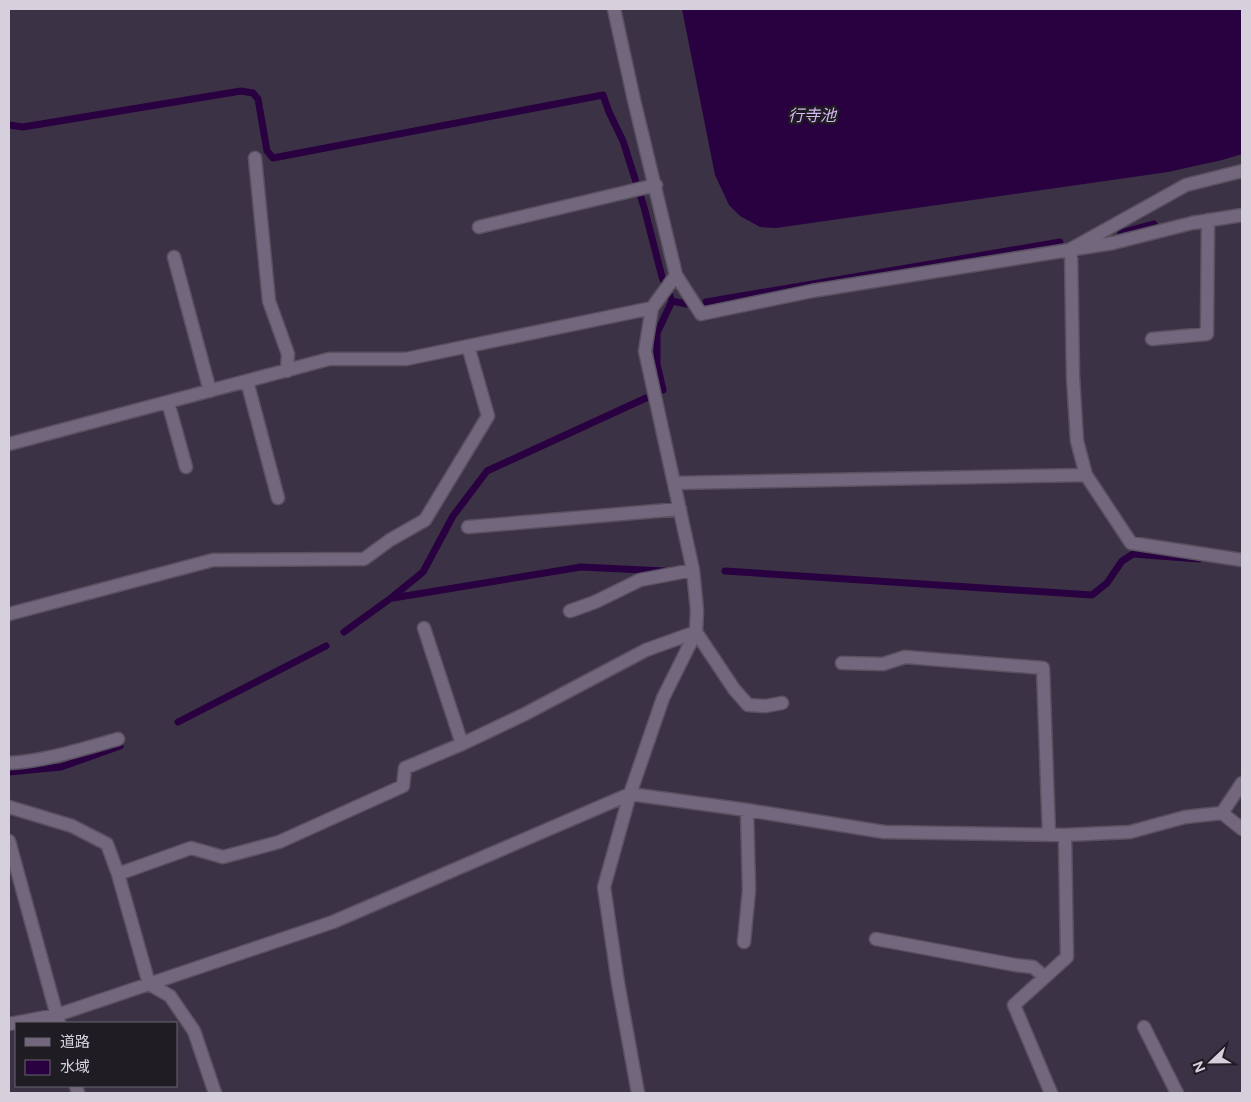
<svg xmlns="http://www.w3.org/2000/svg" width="1251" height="1102" font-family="'Public Sans','Noto Sans JP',sans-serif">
<rect width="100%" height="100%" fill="#3c3245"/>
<path fill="#290040" d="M682 9H1242V154L1222 160 1168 172 776 228 760 227 740 216 729 205 715 175Z"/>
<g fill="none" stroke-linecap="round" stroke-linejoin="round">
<path stroke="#290040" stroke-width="7" d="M9 125 23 127 241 91 253 93 258 99 267 151 273 158 603 95 609 112 623 141 644 207 662 277 672 301
M1121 233 1154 224
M706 302 1060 242
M663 390 657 364V333L672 301 687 304
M725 571 1092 595 1107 583 1122 561 1133 554 1199 559
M393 598 581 567 664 571
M344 632 391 598 423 572 453 516 487 471 646 398
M178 722 326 646
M9 772 61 767 120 746"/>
<g stroke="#595060" stroke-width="15">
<path id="street" d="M614 9 634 100 676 275 652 308 645 351 693 570 697 610 696 632 663 698 630 794 604 887 618 983 638 1093
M255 158 269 301 288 354 287 371
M1242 171 1186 185 1071 249 1073 377 1077 441 1086 475 1131 543 1242 560
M479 227 656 185
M174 257 210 391
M676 275 701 314 812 291 1113 243 1192 223 1242 215
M1152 339 1207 334 1208 220
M247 381 278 498
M168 402 186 467
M9 444 329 359H406L652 308
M674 483 1086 475
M468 527 680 509
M570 611 595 602 640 580 693 570
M9 614 213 560 364 559 390 540 425 520 488 416 468 346
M424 628 462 744
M842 663 883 664 905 657 1043 668 1049 835
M9 763C46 761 82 749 118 739
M9 807 72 826 107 844 118 874 149 984 333 922 630 794 747 810 884 832 1065 835 1130 832 1185 817 1222 813 1242 829
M1222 813 1242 783
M9 841 59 1023
M118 874 191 848 223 857 279 842 403 786 405 768 462 744 525 714 646 650 696 632 734 689 748 705 766 706 782 703
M876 939 1015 965 1033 967 1045 977
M744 942 749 890 747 810
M9 1024 57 1015 149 984 170 996 194 1031 215 1093
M1144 1027 1177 1093
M76 1086 78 1093
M1051 1093 1014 1005 1067 957 1065 835"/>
</g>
<use href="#street" stroke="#72677c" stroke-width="12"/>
</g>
<g text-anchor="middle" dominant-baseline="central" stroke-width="5" stroke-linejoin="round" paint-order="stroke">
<g font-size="16" font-style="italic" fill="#d6b8f1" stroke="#201c24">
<text x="812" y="115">行寺池</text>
</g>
</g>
<rect width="1251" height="1102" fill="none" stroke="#d6d0dc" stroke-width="20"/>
<rect x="15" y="1022" width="162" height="65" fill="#201c24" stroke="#69646e"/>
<rect x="25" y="1038" width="25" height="8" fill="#72677c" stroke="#69646e"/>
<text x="60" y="1047" font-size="15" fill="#d6d0dc">道路</text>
<rect x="25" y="1060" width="25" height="15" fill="#290040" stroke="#69646e"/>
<text x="60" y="1072" font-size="15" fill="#d6d0dc">水域</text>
<g transform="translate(1211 1062) rotate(248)" stroke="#201c24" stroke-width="4" paint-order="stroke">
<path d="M0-4L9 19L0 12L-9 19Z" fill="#d6d0dc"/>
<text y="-8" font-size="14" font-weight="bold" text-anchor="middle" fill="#d6d0dc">N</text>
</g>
</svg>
